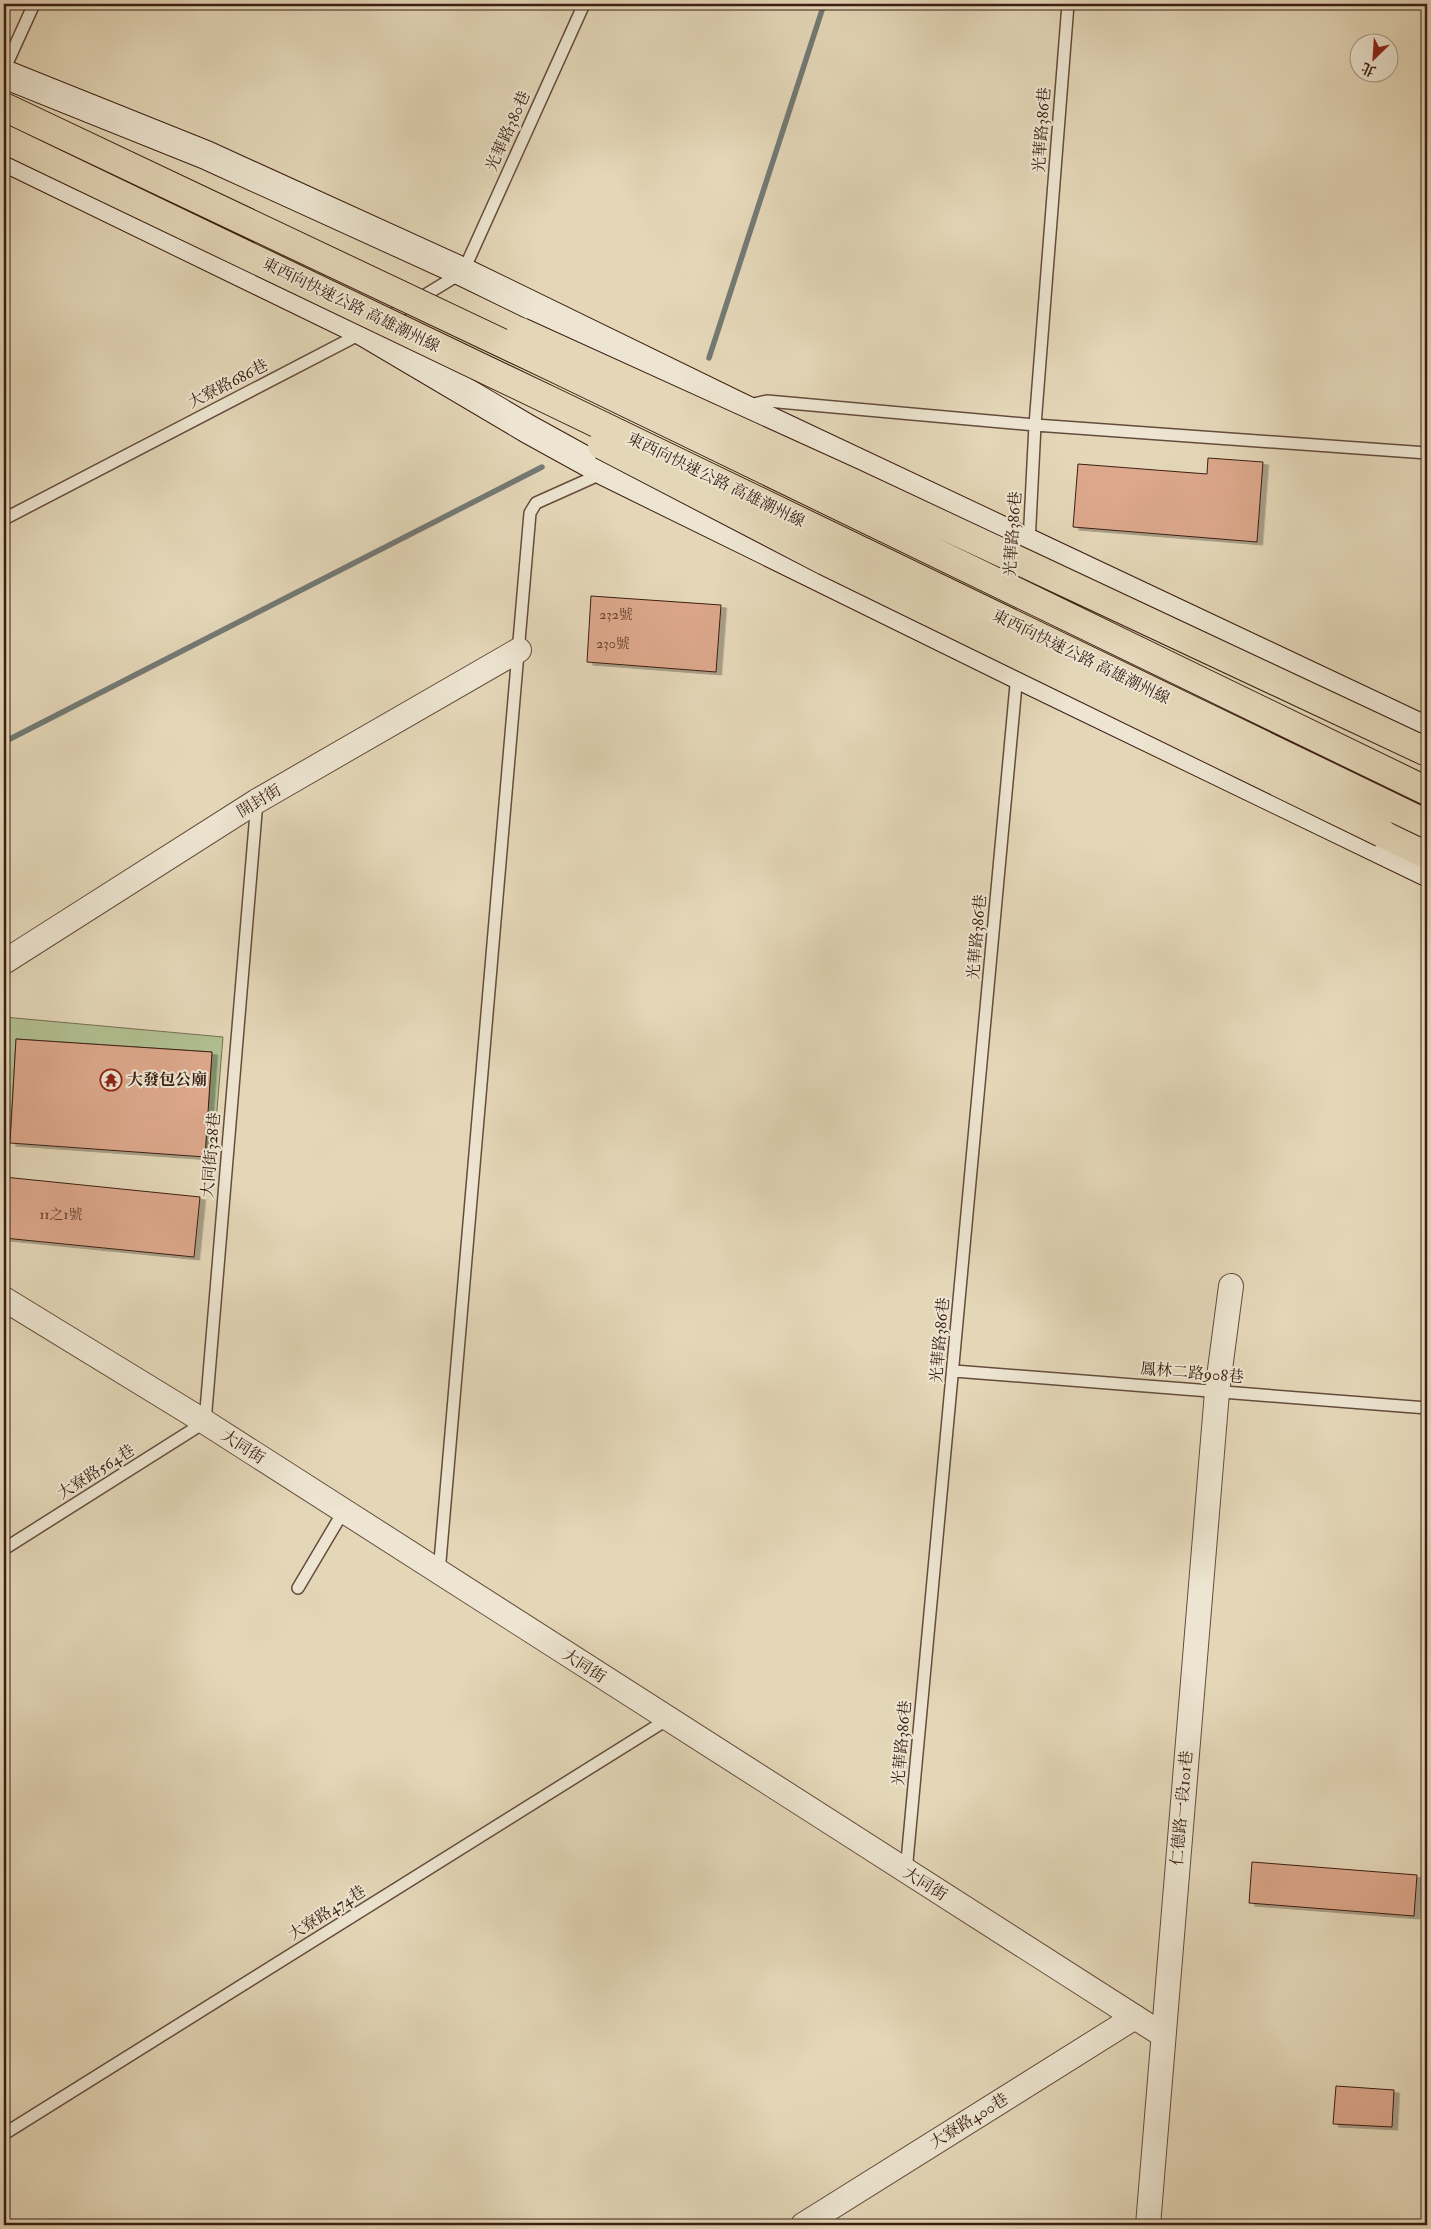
<svg xmlns="http://www.w3.org/2000/svg" width="1431" height="2229" font-family="'IM FELL Double Pica','Noto Serif TC',serif">
<defs>
<filter id="shadow"><feDropShadow dx="5.5" dy="3" stdDeviation="0" flood-color="#0004"/></filter>
</defs>
<rect width="100%" height="100%" fill="#e4d7b8"/>
<filter id="stains"><feTurbulence type="fractalNoise" baseFrequency=".004" numOctaves="4"/><feColorMatrix values="0 0 0 0 .2 0 0 0 0 .09 0 0 0 0 .02 0 0 0 .5 -.17"/></filter>
<radialGradient id="worn" r=".72"><stop offset=".6" stop-color="#630" stop-opacity="0"/><stop offset="1" stop-color="#630" stop-opacity=".3"/></radialGradient>
<path fill="#b1bf91" stroke="#766e52" d="M4 1017 223 1037 213 1158 205 1157 212 1052 16 1039 10 1143H4Z"/>
<g fill="none" stroke-linecap="round" stroke-linejoin="round">
<path stroke="#737a75" stroke-width="5.5" d="M709 358 824 4
M4 742 542 467"/>
</g>
<path fill="#dca78b" stroke="#3b1e12" filter="url(#shadow)" d="M1208 458 1263 462 1257 542 1073 527 1078 464 1207 474Z
M591 596 721 605 716 672 587 662Z
M16 1039 212 1052 205 1157 10 1143Z
M4 1177 200 1197 194 1257 4 1238Z
M1252 1862 1417 1875 1414 1916 1249 1903Z
M1336 2086 1394 2090 1392 2127 1333 2124Z"/>
<g fill="none" stroke-linecap="round" stroke-linejoin="round">
<g stroke="#654c3c" stroke-width="14">
<path id="lane" d="M4 70 34 4
M384 320 463 272 584 4
M749 405 767 401 1035 425 1427 453
M4 519 362 333
M1029 543 1035 425 1068 4
M954 1371 1427 1408
M4 1549 205 1422 257 801
M439 1573 530 513 536 503 603 473
M298 1588 343 1512
M906 1872 1017 674
M4 2134 668 1719"/>
</g>
<g stroke="#654c3c" stroke-width="26">
<path id="street" d="M4 962 257 801 519 650
M4 1299 205 1422 1163 2035
M803 2225 1135 2017
M1148 2225 1217 1392 1231 1286"/>
</g>
<g stroke="#3b1e12" stroke-width="30">
<path id="secondary" d="M4 74 206 155 463 272 740 407 1427 731
M4 157 364 332 528 429 606 472 1017 674 1427 872"/>
</g>
<g stroke="#3b1e12" stroke-width="30">
<path id="highway" d="M1382 833 1427 855"/>
</g>
<use href="#lane" stroke="#ede5d1" stroke-width="11"/>
<use href="#street" stroke="#ede5d1" stroke-width="24"/>
<use href="#secondary" stroke="#ede5d1" stroke-width="28"/>
<use href="#highway" stroke="#e4d7b8" stroke-width="28"/>
<g stroke="#3b1e12" stroke-width="30" stroke-linecap="butt">
<path id="highway-bridge" d="M4 107 561 371 1427 791
M4 139 553 402 1427 824
M521 332 851 482 1427 752
M602 445 825 561 1382 833"/>
</g>
<use href="#highway-bridge" stroke="#e4d7b8" stroke-width="28"/>
</g>
<defs>
<g id="temple-ring" transform="scale(1.125)"><circle r="9.5" fill="#ede5d1" stroke="#8f2418" stroke-width="1.5"/><path d="M0-6L5-2H3V0L6.5 2.5H4V6H1.5V3h-3V6H-4V2.5H-6.5L-3 0V-2H-5Z" fill="#8f2418"/></g>
</defs>
<g fill-rule="evenodd">
<use href="#temple-ring" x="111" y="1080"/>
</g>
<g text-anchor="middle" dominant-baseline="central" stroke-width="4" stroke-linejoin="round" paint-order="stroke">
<g font-size="14" fill="#634030">
<text x="616" y="614">232號</text>
<text x="613" y="643">230號</text>
<text x="61" y="1214">11之1號</text>
</g>
<g font-size="16" fill="#3b1e12" stroke="#ede5d1">
<text transform="translate(1042 130) rotate(-86)">光華路386巷</text>
<text transform="translate(508 131) rotate(-66)">光華路380巷</text>
<text transform="translate(351 305) rotate(26)">東西向快速公路 高雄潮州線</text>
<text transform="translate(228 384) rotate(-27)">大寮路686巷</text>
<text transform="translate(716 480) rotate(26)">東西向快速公路 高雄潮州線</text>
<text transform="translate(1013 534) rotate(-86)">光華路386巷</text>
<text transform="translate(1081 657) rotate(26)">東西向快速公路 高雄潮州線</text>
<text transform="translate(259 801) rotate(-31)">開封街</text>
<text transform="translate(977 937) rotate(-85)">光華路386巷</text>
<text transform="translate(211 1155) rotate(-85)">大同街328巷</text>
<text transform="translate(940 1340) rotate(-85)">光華路386巷</text>
<text transform="translate(1192 1373) rotate(5)">鳳林二路908巷</text>
<text transform="translate(243 1447) rotate(33)">大同街</text>
<text transform="translate(96 1472) rotate(-32)">大寮路564巷</text>
<text transform="translate(584 1666) rotate(33)">大同街</text>
<text transform="translate(902 1743) rotate(-85)">光華路386巷</text>
<text transform="translate(1182 1808) rotate(-85)">仁德路一段101巷</text>
<text transform="translate(925 1884) rotate(32)">大同街</text>
<text transform="translate(327 1913) rotate(-32)">大寮路474巷</text>
<text transform="translate(969 2121) rotate(-32)">大寮路400巷</text>
</g>
<g font-size="16" font-weight="bold" fill="#3b1e12" stroke="#ede5d1" text-anchor="start">
<text x="127" y="1080">大發包公廟</text>
</g>
</g>
<rect width="1431" height="2229" fill="none" stroke="#e4d7b8" stroke-width="20"/>
<rect x="5" y="5" width="1421" height="2219" fill="none" stroke="#3b1e12" stroke-width="2.5"/>
<rect x="10" y="10" width="1411" height="2209" fill="none" stroke="#3b1e12"/>
<g transform="translate(1374 58) rotate(205)"><circle r="24" fill="#ede5d1" stroke="#a69585"/>
<path d="M0-4L9 19L0 12L-9 19Z" fill="#8f2418"/>
<text y="-8" font-size="14" font-weight="bold" text-anchor="middle" fill="#3b1e12">北</text>
</g>
<rect width="100%" height="100%" filter="url(#stains)"/>
<rect width="100%" height="100%" fill="url(#worn)"/>
</svg>
